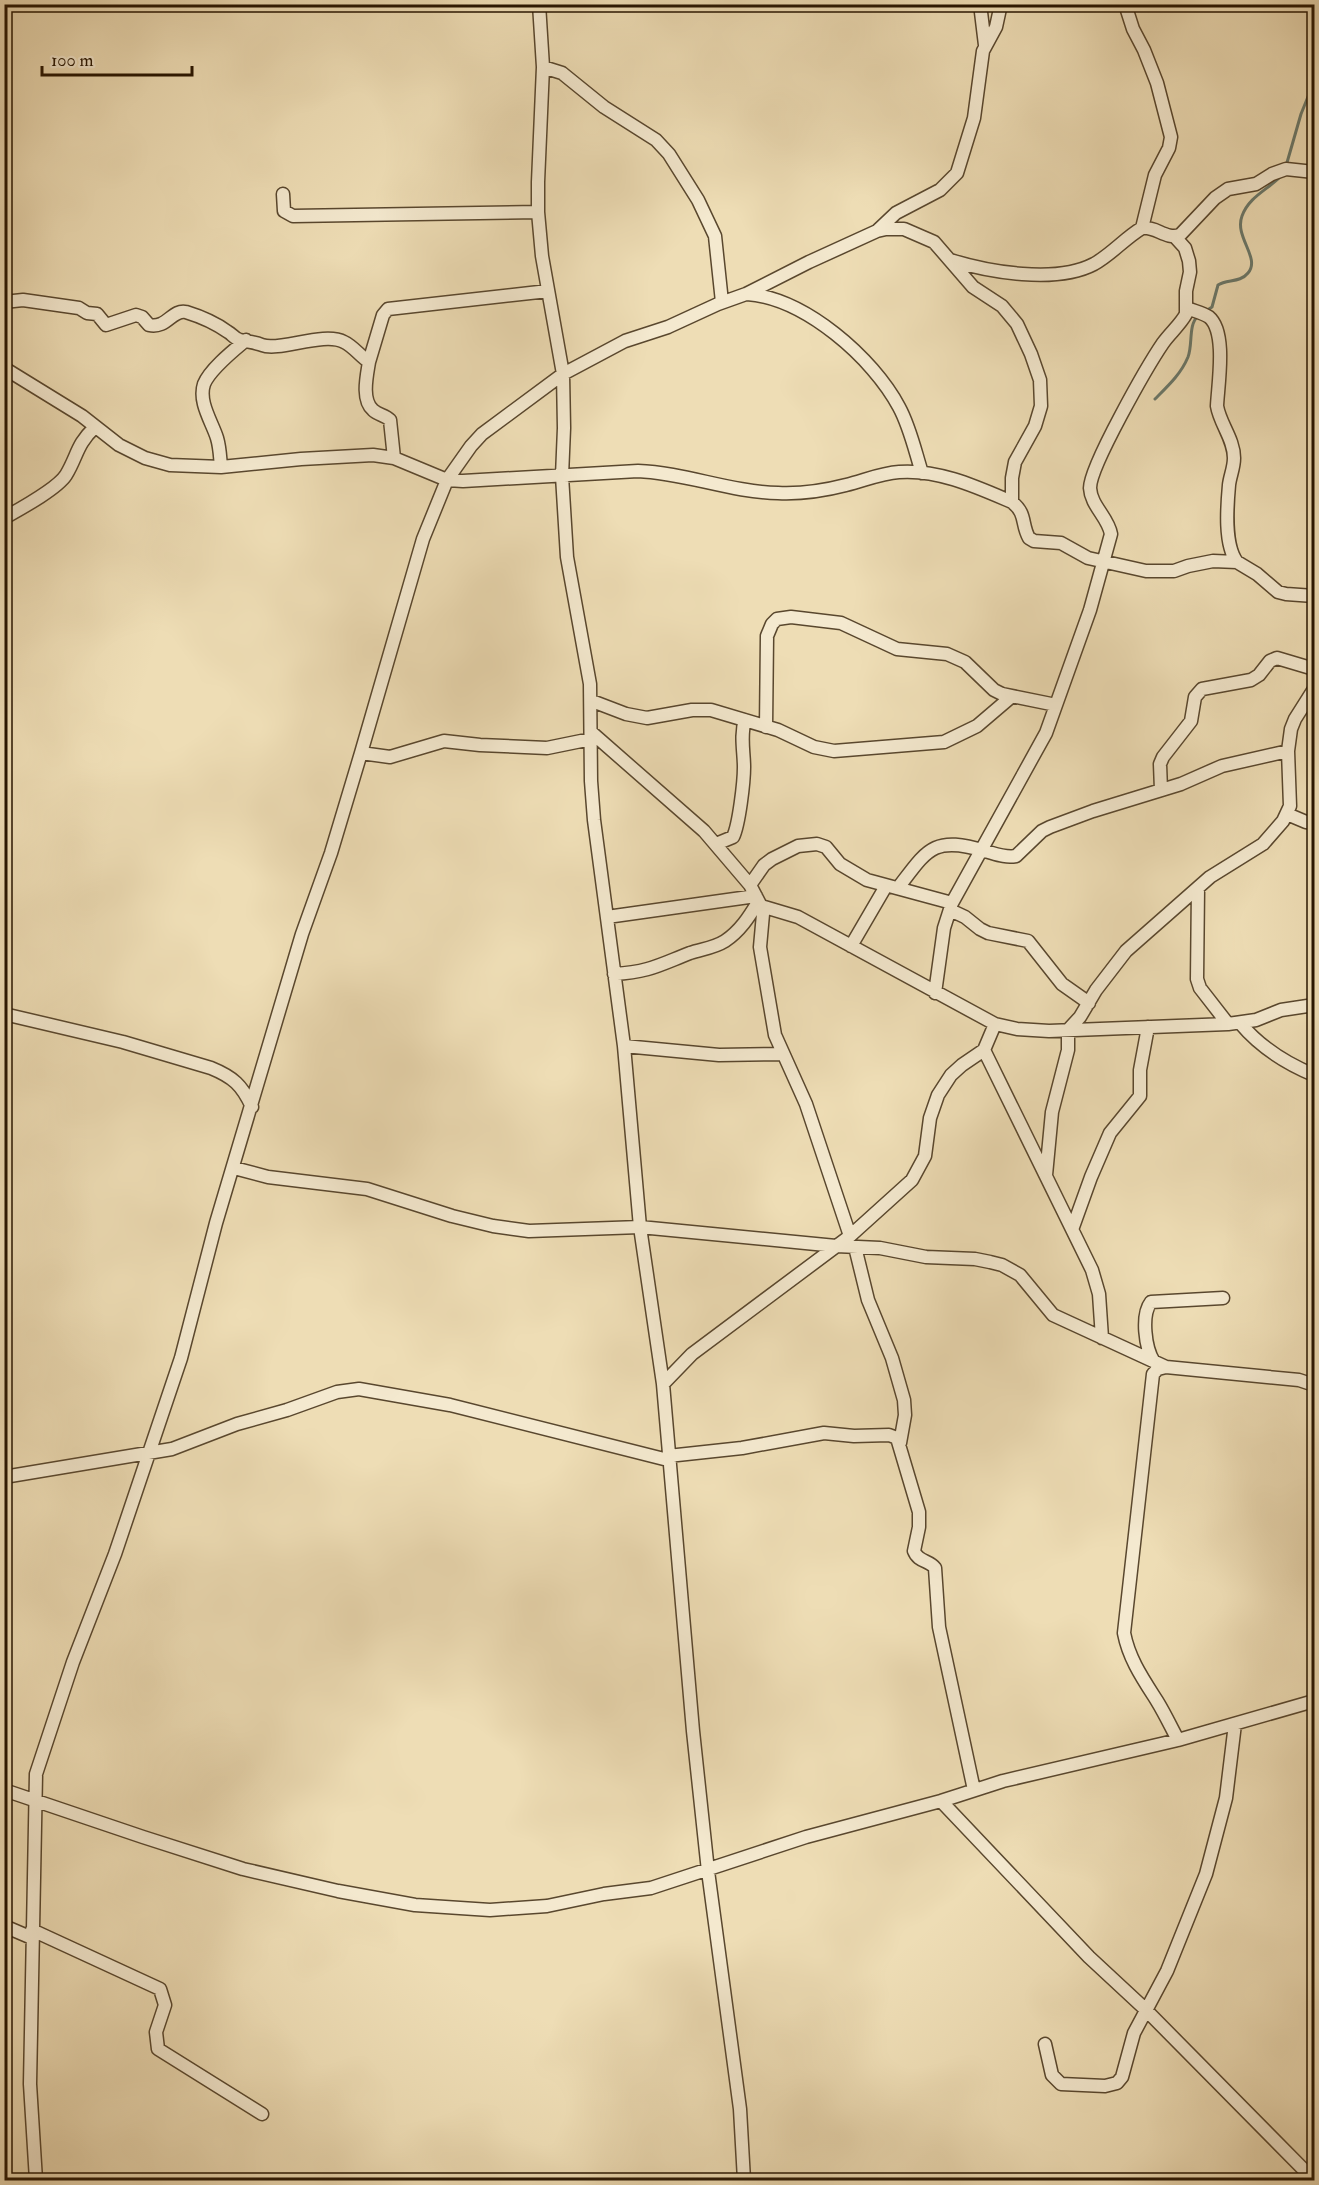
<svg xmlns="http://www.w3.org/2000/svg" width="1319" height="2185" font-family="'IM FELL Double Pica',serif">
<rect width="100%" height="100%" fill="#eeddb5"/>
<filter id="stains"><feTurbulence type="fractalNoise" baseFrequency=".00333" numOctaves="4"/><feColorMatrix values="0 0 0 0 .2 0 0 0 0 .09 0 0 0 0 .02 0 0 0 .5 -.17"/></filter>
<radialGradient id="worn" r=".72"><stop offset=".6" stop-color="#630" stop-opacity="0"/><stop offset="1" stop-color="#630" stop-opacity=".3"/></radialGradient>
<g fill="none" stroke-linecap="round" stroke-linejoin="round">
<path stroke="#6b796b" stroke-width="3" d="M1286 166 1301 114 1314 82
M1206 311 1212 307 1218 285C1227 279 1240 283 1248 273 1261 258 1234 237 1242 216 1249 197 1267 190 1280 177
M1155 399C1168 386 1181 374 1188 357 1193 344 1188 325 1198 316"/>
<g stroke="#59472e" stroke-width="15">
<path id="minor" d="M539 4 543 67 538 182V212L542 256 563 374 564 428 562 476 567 557 590 684 591 781 594 820 624 1046 640 1227 663 1384 693 1731 708 1871 740 2109 744 2180
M980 4 985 45
M1125 4 1133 29 1144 50 1157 83 1171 137 1169 148 1155 175 1142 228
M543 67 562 73 604 107 656 140 669 154 698 200 715 236 722 302
M283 194 284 211 293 216 538 212
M878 230 896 213 940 190 957 173 974 118 983 51 996 27 1001 4
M950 260C989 272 1056 284 1094 264 1112 254 1125 238 1142 228 1156 226 1166 240 1180 235L1215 198 1228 189 1256 184 1272 174 1286 169 1314 172
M747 294C805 298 873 358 899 407 910 427 915 451 922 473
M4 302 23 300 79 308 87 313 97 314 106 325 136 315 142 317 149 325C167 329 172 309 186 312 199 316 217 324 228 332 232 334 235 339 240 340 248 342 254 342 262 345 279 352 324 331 344 342 353 346 360 356 369 362L383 315 388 309 548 291
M1187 308C1194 311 1203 313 1209 317 1227 332 1218 384 1217 406 1220 424 1234 439 1234 458 1234 468 1230 476 1229 485 1227 507 1224 545 1237 562
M369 362C367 375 361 400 373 410 378 415 385 415 390 420L394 458
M4 368 82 416 119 445 145 458 170 465 221 467 301 459 373 455 394 458 447 480 463 481 638 471C686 473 730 492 778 493 801 494 823 491 846 485 863 481 881 473 899 472 938 469 977 487 1012 502 1027 514 1021 524 1029 538L1034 541 1061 543 1088 558 1146 571H1174L1188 566 1213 561 1237 562 1257 574 1278 592 1286 594 1314 596
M221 467C220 457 220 448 217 438 212 422 198 402 204 384 210 369 234 350 246 340
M4 518C20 509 57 489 66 475 78 455 76 445 95 427
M592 701 626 714 647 718 692 710H711L778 730 814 747 834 751 944 742 977 726 1011 697
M766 727 767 636 772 624 777 619 791 617 841 623 897 649 947 654 965 662 994 690 1002 694 1056 705
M591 732 704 831 750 885 761 906 798 917 995 1024 1017 1029 1049 1031 1228 1024 1256 1020 1281 1010 1314 1005
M361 753 390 757 444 741 480 745 547 748 591 739
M1161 790 1160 764 1163 757 1191 721 1195 697 1202 689 1251 680 1259 675 1270 661 1277 658 1314 669
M1287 814 1306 822 1314 823
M716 844 733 837C739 825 744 782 744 767 744 752 740 735 745 720
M750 885 764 865 772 859 798 846 817 844 826 847 840 864 867 880 952 903
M898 888C927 850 933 835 985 851 996 854 1005 858 1016 856L1042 831 1050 827 1093 811 1181 784 1222 766 1288 751
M1198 888 1197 979 1200 988 1228 1024
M761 906 763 914 760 947 775 1035 806 1104 850 1236
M950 910 965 917 980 929 988 933 1028 941 1062 984 1089 1003
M607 917 756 896
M851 946 886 886
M614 974C649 972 659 965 690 953 702 949 714 948 725 941 740 931 749 917 758 902
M935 993 944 928 952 903 1046 733 1090 610 1111 534C1108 517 1091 506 1090 488 1090 466 1148 365 1163 343 1170 333 1180 325 1186 314V291L1190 272 1189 261 1185 248 1175 237
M4 1014 123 1042 211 1068C233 1077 242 1085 252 1107
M1240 1023C1260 1047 1285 1063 1314 1075
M624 1046 719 1055 782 1054
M984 1050 1092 1270 1099 1294 1102 1338
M234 1168 268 1177 367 1189 452 1216 493 1226 529 1231 640 1227 836 1246 880 1248 926 1257 975 1259 990 1262 1002 1265 1020 1275 1053 1315 1166 1367
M1046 1175 1052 1112 1068 1050V1030L1080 1017 1096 990 1126 951 1210 877 1263 844 1283 821 1290 806 1288 751 1291 729 1295 719 1314 689
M1073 1227 1091 1177 1110 1133 1140 1096V1070L1148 1027
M855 1247 868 1300 892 1358 904 1400 905 1415 900 1443
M1154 1362C1145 1348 1141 1315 1151 1302L1223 1298
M663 1384 692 1354 850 1236 912 1180 925 1156 930 1118 938 1095 951 1075 962 1065 984 1050 995 1024
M668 1456 742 1448 824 1433 854 1436 889 1435 897 1438 919 1512V1527L914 1551C918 1562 929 1560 935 1568L939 1627 974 1790
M4 1477 172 1449 237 1424 287 1410 337 1392 359 1389 450 1405 668 1460
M1178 1740C1171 1727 1165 1714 1157 1701 1143 1679 1129 1659 1124 1633L1153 1374 1158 1369 1166 1367 1299 1380 1314 1385
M4 1790 143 1837 243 1869 338 1891 415 1905 490 1910 547 1906 604 1894 651 1888 806 1837 941 1801 1003 1781 1178 1740 1314 1701
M941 1801 1089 1957 1145 2009 1314 2180
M4 1926 32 1938
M32 1930 160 1989 165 2005 156 2032 158 2049 262 2114
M1045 2044 1052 2075 1061 2084 1105 2086 1117 2083 1122 2077 1134 2033 1167 1971 1206 1874 1226 1798 1235 1724
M36 2180 30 2084 36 1774 73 1662 115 1554 181 1358 216 1223 302 934 331 853 361 753 423 539 447 480 471 446 482 434 563 374 625 341 668 327 718 304 746 294 809 262 877 231 886 229H904L934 242 973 287 1002 306 1017 324 1031 354 1040 380 1041 406 1035 426 1015 462 1012 478V502"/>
</g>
<use href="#minor" stroke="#f4e9cf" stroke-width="12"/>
</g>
<rect width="1319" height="2185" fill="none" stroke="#eeddb5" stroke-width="24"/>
<rect x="6" y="6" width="1307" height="2173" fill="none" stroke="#271501" stroke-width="3"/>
<rect x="12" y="12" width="1295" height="2161" fill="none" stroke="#271501" stroke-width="1.5"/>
<path d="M42 66v9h150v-9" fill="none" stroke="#271501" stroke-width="3"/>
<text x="51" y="66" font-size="18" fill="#271501" stroke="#f4e9cf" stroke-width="4.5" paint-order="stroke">100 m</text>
<rect width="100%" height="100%" filter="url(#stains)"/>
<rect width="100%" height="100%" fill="url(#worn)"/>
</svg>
